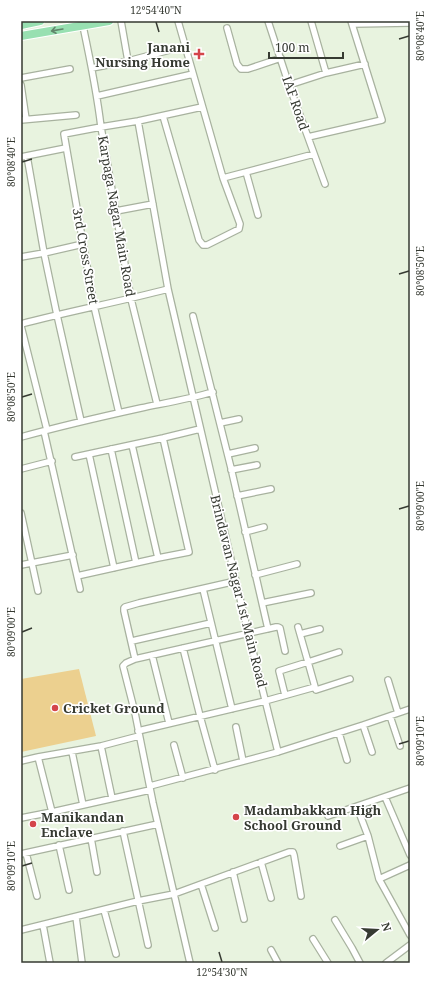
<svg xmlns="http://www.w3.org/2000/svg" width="431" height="984" font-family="'Noto Serif',serif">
<rect width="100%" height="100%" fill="#e8f3df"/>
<path fill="#ecd08f" d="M79 669 96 736 21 752V679Z"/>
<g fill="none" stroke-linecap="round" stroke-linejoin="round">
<g stroke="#a8b29f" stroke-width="8">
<path id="minor" d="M121 21 128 61
M268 21 289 85 325 184
M311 21 326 73
M353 24 410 23
M83 26C90 59 97 93 101 127L131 299 157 404
M227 28 237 64 241 69H248L281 58
M92 68 128 61 185 46
M21 78 70 69
M21 85 26 119
M289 85 326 73 365 64
M97 96 193 74
M163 116 199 240 203 245H207L239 229 240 224 223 178 178 21
M21 120 76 115
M138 121 168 289 242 607 278 752
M308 137 382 120 351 21
M27 156 44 253 57 315 81 421
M21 157 66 148
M246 172 258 215
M223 178 314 154
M116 211 153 204
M21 257 44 253 83 244
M193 316 231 468 268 629
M21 324C70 311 119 302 168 289
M21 326 47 430
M119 413 94 306 64 134 101 127 138 121 202 107
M220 423 239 419
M44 431 80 589
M21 437C61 426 100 417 141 408 165 403 189 399 213 392
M132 445 158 558
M111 449 136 563
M89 454 114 568
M228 454 255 448
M75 457 163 438 200 429
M21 469 52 461
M231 470 257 465
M237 496 271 489
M21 513 38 591
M245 532 264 527
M21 565 73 555
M255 575 297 564
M77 576 158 558 189 552 163 438
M203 589 232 709
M262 603 311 593
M298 627 308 662 339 652
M300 634 320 629
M132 641 211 623
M183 648 200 716 215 770
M152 655 169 723
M135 659 124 611V608L125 607 139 603 236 581
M388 680 398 713
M316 690 350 679
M390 716 400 746
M363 725 372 752
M236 727 243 761
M138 731 265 701 315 687 308 662 279 671 285 695
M339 733 347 760
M174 745 183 778
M101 746 112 798
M72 752 83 805
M38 757 52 812 150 790
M21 761 38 757 101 746 139 736
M150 786 278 752 363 725 410 709
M385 797 410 855
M357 807 368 836 379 879 410 935
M328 816 410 788
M21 818 52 812
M123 831 148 945
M91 838 97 872
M59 845 69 890
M340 846 368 836
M26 853 37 896
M21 854 158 824
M261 862 271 898
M233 872 244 919
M379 879 410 865
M201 884 215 928
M104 910 116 954
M76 917 82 963
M335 920 352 948 360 963
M43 925 50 963
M21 930 138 901 174 894 289 852H293L294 855 301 896
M313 939 328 963
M271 950 278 963
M190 963 153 803 135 713 123 666 126 663 135 659 276 627H278L280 628 285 651
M386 963 410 945"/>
</g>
<g stroke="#fff" stroke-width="10">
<path id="primary" d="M21 25 40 21
M21 36 109 21"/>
</g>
<use href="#minor" stroke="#fff" stroke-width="5.5"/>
<use href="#primary" stroke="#98e0b1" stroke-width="8"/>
</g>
<defs><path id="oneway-shaft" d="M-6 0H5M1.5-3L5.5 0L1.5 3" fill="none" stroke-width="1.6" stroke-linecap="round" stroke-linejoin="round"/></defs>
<use stroke="#62856b" href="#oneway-shaft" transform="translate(57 30) rotate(170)"/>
<path fill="none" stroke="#363a32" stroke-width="1.5" d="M156 22 159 32M399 39 409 36M22 162 32 159M399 274 409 271M22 397 32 394M399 509 409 506M22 632 32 628M399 744 409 741M22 866 32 863M219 952 222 962"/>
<g fill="#d4444a" stroke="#fff" stroke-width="1.5">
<path d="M197 48h4v4h4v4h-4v4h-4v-4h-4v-4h4z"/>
<circle cx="55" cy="708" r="4"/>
<circle cx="236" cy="817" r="4"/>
<circle cx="33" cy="824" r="4"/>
</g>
<g text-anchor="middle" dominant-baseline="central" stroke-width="3.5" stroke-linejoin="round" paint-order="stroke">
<g font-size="13" font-weight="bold" fill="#363a32" stroke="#fff" text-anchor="start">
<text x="190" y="47" text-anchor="end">Janani<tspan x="190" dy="15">Nursing Home</tspan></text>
<text x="63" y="708">Cricket Ground</text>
<text x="244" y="810">Madambakkam High<tspan x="244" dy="15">School Ground</tspan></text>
<text x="41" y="817">Manikandan<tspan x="41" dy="15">Enclave</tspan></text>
</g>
<g font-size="13" fill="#363a32" stroke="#fff">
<text transform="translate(296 103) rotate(71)">IAF Road</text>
<text transform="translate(117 216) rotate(80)">Karpaga Nagar Main Road</text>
<text transform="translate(86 256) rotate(80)">3rd Cross Street</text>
<text transform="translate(239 591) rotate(76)">Brindavan Nagar 1st Main Road</text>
</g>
</g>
<rect width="431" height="984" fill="none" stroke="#ffffff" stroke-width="44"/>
<g transform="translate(377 930) rotate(72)" stroke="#ffffff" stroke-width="3" paint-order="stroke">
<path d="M0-3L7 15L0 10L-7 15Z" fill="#363a32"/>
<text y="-6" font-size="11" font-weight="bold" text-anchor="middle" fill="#363a32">N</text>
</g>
<path d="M269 52v6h74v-6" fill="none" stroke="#363a32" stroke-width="2"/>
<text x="275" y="52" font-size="12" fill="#363a32" stroke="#ffffff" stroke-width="3" paint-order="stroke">100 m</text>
<rect x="22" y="22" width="387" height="940" fill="none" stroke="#363a32" stroke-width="1.5"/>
<g font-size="10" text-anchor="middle" fill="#363a32">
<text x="156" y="14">12°54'40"N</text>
<text transform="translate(420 36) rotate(-90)" y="4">80°08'40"E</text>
<text transform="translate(11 162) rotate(-90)" y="4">80°08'40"E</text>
<text transform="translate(420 271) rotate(-90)" y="4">80°08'50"E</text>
<text transform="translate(11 397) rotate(-90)" y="4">80°08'50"E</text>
<text transform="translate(420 506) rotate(-90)" y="4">80°09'00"E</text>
<text transform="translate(11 632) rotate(-90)" y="4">80°09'00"E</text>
<text transform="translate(420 741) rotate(-90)" y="4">80°09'10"E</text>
<text transform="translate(11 866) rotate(-90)" y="4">80°09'10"E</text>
<text x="222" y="976">12°54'30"N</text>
</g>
</svg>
